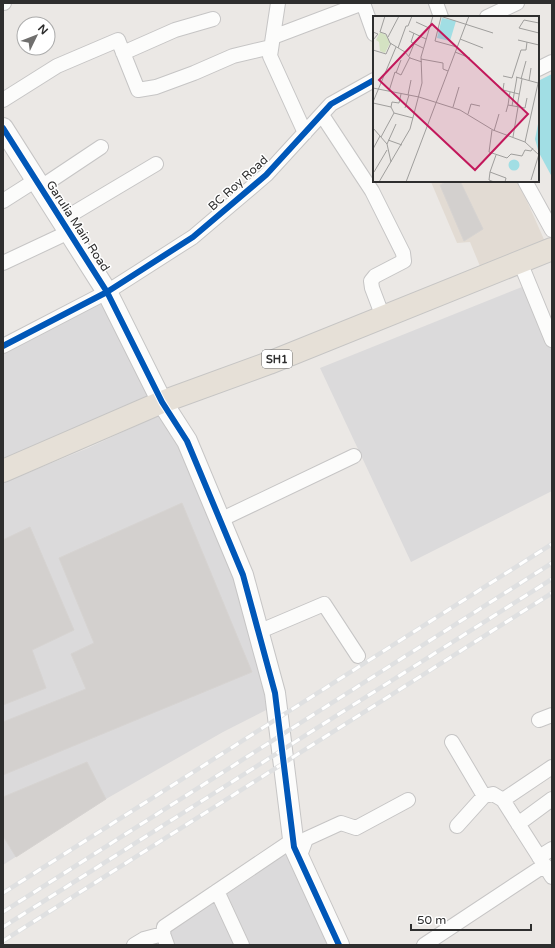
<svg xmlns="http://www.w3.org/2000/svg" width="555" height="948" font-family="'Varela Round',sans-serif">
<rect width="100%" height="100%" fill="#ebe8e5"/>
<path fill="#dbdadb" d="M522 287 552 348V491L411 562 320 368Z
M105 300 164 400 3 469V351Z
M170 410 237 578 272 707 223 732 106 799 3 865V483L88 448Z
M288 847 334 945H175L170 933 175 925Z"/>
<path fill="#e2dbd3" d="M435 181H518L546 244 482 271 470 242 457 243 431 182Z"/>
<path fill="#a1dee4" d="M552 74V177L538 151V81Z"/>
<path fill="#d3d0ce" stroke="#d6d3d1" d="M448 181H460L483 229 464 241 440 185Z
M182 503 252 672 3 775V722L86 689 71 654 94 643 59 558Z
M30 527 74 630 32 650 46 688 3 705V540Z
M87 762 106 799 16 857 3 836V797Z"/>
<g fill="none" stroke-linecap="round" stroke-linejoin="round">
<g stroke="#c6c5c5" stroke-width="16">
<path id="street" d="M3 3H4
M278 3 270 56 305 133
M363 3 374 34
M436 3 441 17
M487 17 517 3
M273 37 363 3
M123 53 175 30 213 19
M538 69 552 62
M3 100 57 66 118 40 138 90 156 87 194 73 233 56 271 47
M322 115 372 191 403 253 404 261 375 276 371 281 372 288 383 317
M525 181 552 230
M41 187 101 147
M3 201 36 180
M62 220 156 164
M520 262 552 340
M3 263 69 232
M3 346 107 292 193 237 266 175 331 104 374 80
M220 520 354 456
M258 632 324 604 358 656
M539 720 552 715
M452 742 484 796
M503 800 552 767
M518 824 552 799
M457 826 484 796 493 794 503 800 552 877
M539 857 552 849
M299 858 306 839 341 823 356 828 408 800
M217 891 242 945
M134 945 144 939 163 934
M167 945 163 934 164 927 293 840
M424 945 545 865"/>
</g>
<g stroke="#c6c5c5" stroke-width="22">
<path id="secondary" d="M3 128 107 292 162 402 187 441 243 575 275 693 294 847 339 945"/>
</g>
<g stroke="#c6c5c4" stroke-width="24">
<path id="primary" d="M3 471 162 402 269 363 552 249"/>
</g>
<use href="#street" stroke="#fcfcfb" stroke-width="14"/>
<use href="#secondary" stroke="#fcfcfb" stroke-width="20"/>
<use href="#primary" stroke="#e6e0d7" stroke-width="22"/>
<g stroke="#dfe0e1" stroke-width="4.5">
<path id="rail" d="M3 893 552 544
M3 912 552 563
M3 927 552 579
M3 941 552 593"/>
</g>
<use href="#rail" stroke="#fff" stroke-width="3" stroke-dasharray="9" stroke-linecap="butt"/>
<g stroke="#fff" stroke-width="8">
<path id="cycleway" d="M3 128 107 292 162 402 187 441 243 575 275 693 294 847 339 945
M3 346 107 292 193 237 266 175 331 104 374 80"/>
</g>
<use href="#cycleway" stroke="#0057b8" stroke-width="6"/>
</g>
<g text-anchor="middle" dominant-baseline="central" stroke-width="3" stroke-linejoin="round" paint-order="stroke">
<rect fill="#fff" stroke="#6d6d6d" stroke-width="1" x="262" y="350" width="30" height="18" rx="3"/>
<g font-size="11" font-weight="bold" fill="#2e2e2e">
<text x="277" y="359">SH1</text>
</g>
<g font-size="12" fill="#2e2e2e" stroke="#fff">
<text transform="translate(238 183) rotate(-42)">BC Roy Road</text>
<text transform="translate(78 226) rotate(57)">Garulia Main Road</text>
</g>
</g>
<g transform="translate(373 16)">
<rect width="166" height="166" fill="#ebe8e5"/>
<path d="M7 16 13 19 17 27 12 37 7 35 6 26 3 24Z" fill="#d4e2c2"/>
<path d="M69 2 83 5 77 25 64 22ZM166 103V132L165 134 162 123ZM135.5 149a5.5 5.5 0 1 1 11 0a5.5 5.5 0 1 1-11 0Z" fill="#a1dee4"/>
<path fill="none" stroke="#9f9e9c" stroke-width="1" d="M12 0 7 16 13 18 17 27 32 36 37 42 49 46M67 0 120 17M68 1 62 25 84 31M43 6 56 12M166 7 151 4 146 12 166 17M36 15 53 23M0 16 5 18 0 24M41 17 38 26 50 32M15 21 26 0M87 23 110 32M145 24 166 29M25 32 33 10H35L39 0M0 34 13 38 18 27M82 36 97 42M36 40 41 28M48 43 70 47V53L75 55M23 57 28 44M130 60 139 62 148 34H153L154 26M143 61 165 67M148 63 153 45M156 65 158 52M131 67 130 74 146 78M0 72 46 81 87 94 120 114 152 126 166 139M16 75 22 56 28 59 37 41M35 79 38 64M0 86 23 31M0 87 18 91 19 86 26 87 28 78M135 89 137 76M139 90 144 61M18 91 21 97 40 102M80 91 86 71M144 91 149 63M32 92 36 79M133 96 135 89 152 92 154 82M95 98 98 88 107 90M0 112 14 128 18 146M119 114 116 136 134 142 138 138 149 140 152 134 158 135 160 132M121 115 126 98M8 121 21 97M140 121 145 91M15 124 29 129M152 126 166 63M14 128 23 108M0 133 7 120M1 156 14 134M117 156 123 139M158 164 166 138M6 166 37 113 49 67 48 41 60 0M33 166 96 0M121 166 116 164 117 156 133 162 132 166"/>
<path fill="#c2185b" fill-opacity="0.15" stroke="#c2185b" stroke-width="2" d="M59 8 155 98 102 154 6 64Z"/>
<rect width="166" height="166" fill="none" stroke="#2e2e2e" stroke-width="2"/>
</g>
<rect width="555" height="948" fill="none" stroke="#2e2e2e" stroke-width="8"/>
<g transform="translate(36 36) rotate(47)"><circle r="19" fill="#ffffff" stroke="#ababab"/>
<path d="M0-3L7 15L0 10L-7 15Z" fill="#706f6e"/>
<text y="-6" font-size="11" font-weight="bold" text-anchor="middle" fill="#2e2e2e">N</text>
</g>
<path d="M411 924v6h120v-6" fill="none" stroke="#2e2e2e" stroke-width="2"/>
<text x="417" y="924" font-size="12" fill="#2e2e2e" stroke="#ffffff" stroke-width="3" paint-order="stroke">50 m</text>
</svg>
